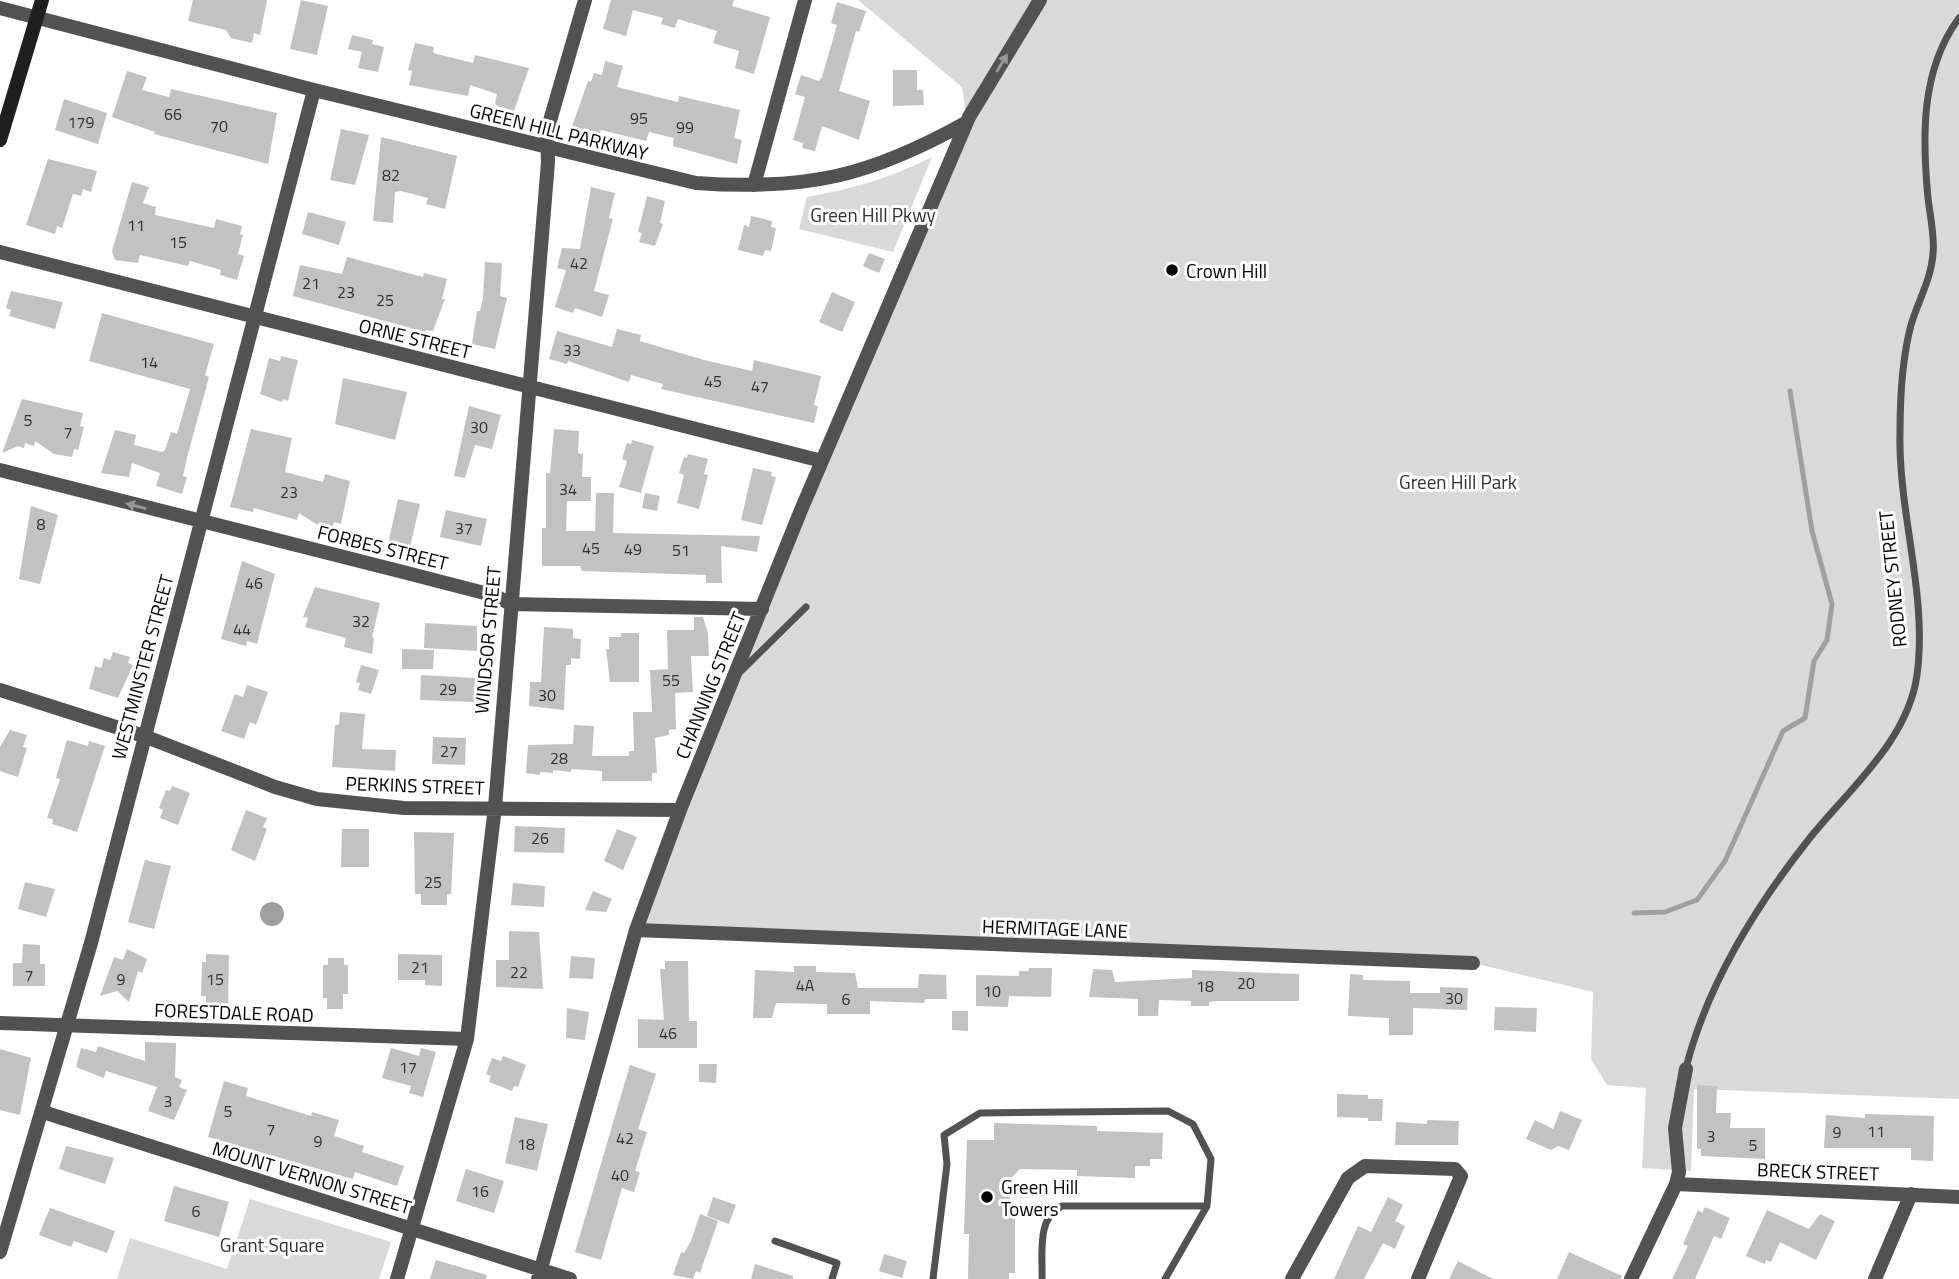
<svg xmlns="http://www.w3.org/2000/svg" width="1959" height="1279" font-family="'Titillium Web',sans-serif">
<rect width="100%" height="100%" fill="#fff"/>
<path fill="#d9d9d9" d="M858 0H1959V1099L1694 1089 1691 1171 1642 1168 1646 1088 1607 1085 1591 1059 1593 992 1473 963 636 930 967 122 962 87Z
M932 157 893 252 799 229 807 197C850 190 893 177 932 157Z
M250 1199 391 1242 379 1279H117L130 1238 227 1269Z"/>
<path fill="#a0a0a0" d="M260 914a12 12 0 1 1 24 0a12 12 0 1 1-24 0Z"/>
<g fill="none" stroke-linecap="round" stroke-linejoin="round">
<path stroke="#a0a0a0" stroke-width="5" d="M1634 913 1665 912 1697 900 1725 861 1783 731 1805 718 1814 661 1827 640 1832 604 1812 531 1790 391"/>
</g>
<path fill="#c2c2c2" d="M193 0H267L260 35 254 33 252 43 231 38 226 30 188 21Z
M301 0 328 6 317 55 290 49Z
M611 0H734L732 6 770 17 754 74 735 68 739 51 713 43 717 31 678 19 675 28 661 24 663 18 633 10 626 36 603 29Z
M837 2 866 11 859 32 856 31 839 91 870 101 859 140 822 126 815 151 802 148 803 143 793 140 805 97 795 94 801 75 819 81 822 77 837 25 831 23Z
M352 35 373 40 372 44 384 47 378 72 358 68 362 52 348 49Z
M415 43 434 47 433 53 473 63 475 55 529 68 514 111 497 106 495 103 497 94 470 85 468 96 409 85 412 71 408 70Z
M605 61 623 66 617 87 678 102 679 96 740 110 734 138 742 140 737 164 673 146 674 138 649 132 646 141 601 130 600 133 585 130 569 135 588 81 591 82 594 73 602 75Z
M893 70H917V90H923L924 105 893 106Z
M127 71 147 77 142 90 169 97 171 89 277 113 268 164 154 134 155 132 112 117Z
M64 99 107 113 98 144 55 130Z
M341 129 369 135 355 185 330 180Z
M381 137 457 156 445 209 426 204 428 198 401 191 395 192 393 223 373 221Z
M48 159 97 171 91 192 83 189 81 196 73 194 62 228 57 226 55 234 26 225Z
M132 182 149 187 143 203 156 207 155 215 214 228 216 219 242 226 240 234 243 235 238 254 244 256 237 280 220 275 221 270 190 261 188 266 140 255 138 263 115 260 112 251Z
M591 187 615 193 609 218 613 219 594 291 609 295 602 317 575 308 573 313 555 307 566 270 557 268 562 248 580 249Z
M647 196 665 201 660 223 663 224 655 246 639 242 642 233 638 232Z
M308 212 346 222 339 245 302 234Z
M751 216 772 221 771 227 776 228 771 251 765 250 763 256 738 250 744 225 749 227Z
M869 253 885 259 879 273 863 266Z
M347 257 423 277 424 273 447 279 442 299H445L433 331 426 330 425 332 293 296 300 265 342 274Z
M485 262 502 263 500 296 507 298 495 349 472 344 477 311H480L483 298Z
M11 291 63 302 55 329 9 316 11 310 6 308Z
M832 292 855 302 842 332 819 322Z
M102 313 214 344 205 375 209 377 188 454 183 476 187 477 182 494 156 486 160 473 132 463 129 477 101 473 115 430 136 435 134 445 162 452 165 450 171 432 177 434 190 389 89 361Z
M617 329 641 335 640 341 704 360 752 371 754 360 821 376 814 405 818 406 814 423 661 389 663 384 631 375 629 382 568 361 567 364 549 359 557 331 612 347Z
M281 356 298 360 288 401 283 399 282 402 260 394 269 358 280 361Z
M343 378 407 392 395 440 335 424Z
M22 399 83 413 80 426 84 427 78 450 74 449 72 457 54 454 35 441 34 446 25 443 24 448 18 446 2 453Z
M469 406 501 415 492 449 475 445 465 478 454 476Z
M251 429 292 438 285 472 323 482 325 474 350 481 341 524 334 522 333 527 316 524 299 513 297 520 254 508 253 512 230 507Z
M554 429 579 431 578 453 583 454 582 477H591V501H567L566 531H595L596 493H614L613 533 760 536 757 552 721 546 722 583H706V575L582 571 580 566H542V528H546V473H550Z
M632 440 654 446 641 493 619 487 627 461 622 459 627 443 631 444Z
M688 454 708 459 704 474 708 475 699 509 677 503 684 475 679 473 684 457 687 458Z
M753 468 772 472 771 476 776 477 762 525 741 520Z
M645 493 660 496 657 511 642 508Z
M398 499 420 504 410 547 388 544Z
M31 506 58 515 40 584 19 579Z
M446 510 487 519 481 546 440 537Z
M242 561 275 574 257 644 247 641 246 646 221 639Z
M315 587 380 603 372 637 374 638 372 654 344 647 346 638 305 627 308 618 303 617Z
M694 617H703L708 633 709 656H691L693 692 675 693 676 729 669 730V735L655 738 657 773H652V781H602V771L572 769 571 772 553 770V773L540 772V775L526 773 528 745 573 744 574 725 594 726 592 756H629V751H634L633 712H652L650 670 668 669 667 630H694Z
M425 623 477 626V651L424 648Z
M544 627 573 629V638L581 639 580 659 571 658V665H566L564 710 529 706 530 682H541Z
M621 633H639V682H610L606 649H609V637H621Z
M402 649 434 650 433 669H402Z
M113 652 130 657 128 663 133 665 118 698 89 689 95 666 101 668 104 658 110 660Z
M361 665 379 670 371 694 358 690 360 683 356 682Z
M421 675 475 678 474 702 420 700Z
M247 685 268 692 256 725 250 722 244 739 221 731 235 694 243 697Z
M340 712 365 714 362 749 396 750 395 771 332 767 335 725H339Z
M10 730 27 735 23 747 27 748 18 777 0 771V747Z
M433 737 466 738 465 765 432 764Z
M67 740 88 746 89 741 105 746 77 832 52 824 53 819 47 818 60 779 56 778Z
M172 786 190 793 178 825 160 818 163 810 159 808 166 790 170 791Z
M246 810 267 818 263 827 267 829 255 861 231 850Z
M515 826 565 828 564 853 514 852Z
M342 829H369V867H341Z
M617 829 637 837 623 870 604 861Z
M414 832 454 833 451 894H447V905H421V894H415Z
M145 860 171 866 154 929 128 922Z
M25 882 55 889 46 917 18 909Z
M513 883 545 886 544 907 511 905Z
M593 891 612 899 606 912 585 910Z
M509 931 539 932 543 989 496 987V960H509Z
M23 944 40 945V964H45V986H13V963H22Z
M127 949 147 959 142 973 138 971 129 1002 117 991 100 996 114 957 123 960Z
M206 954 229 955 228 1008H206V996H201L202 962H206Z
M398 954 442 955V986L425 985V980H398Z
M571 956 595 958 593 979 569 978Z
M328 958H344V965H348V994H343V1009H327V998H323V965H328Z
M665 961H688L689 1021H697V1048H638V1019L664 1020 660 969H665Z
M794 966H816V972L855 973 858 988H918L919 974 946 975 947 999H925L924 1003 870 1001V1014H827V1004L776 1003 772 1018H753L755 970 794 972Z
M1029 968H1052L1051 997 1009 996 1008 1007 976 1006V975L1019 976V971H1029Z
M1093 969 1112 970 1115 982 1192 978V970L1299 974V1001H1218L1209 1002V1006H1191V1001L1159 1000 1158 1016H1138V999L1089 997Z
M1350 974 1363 975V980L1410 981V993H1440V987L1468 988 1467 1010 1413 1008V1035H1389V1018L1348 1016Z
M1495 1007 1537 1008 1536 1032 1494 1030Z
M567 1008 589 1012 585 1040 566 1038Z
M952 1011H968V1031L952 1030Z
M145 1042 176 1043 175 1077 182 1080 179 1087 187 1090 174 1120 148 1111 157 1087 106 1071 104 1078 76 1067 81 1048 96 1052 98 1046 145 1061Z
M391 1048 419 1056 421 1048 436 1052 423 1097 409 1093 411 1086 382 1078Z
M0 1049 31 1058 20 1115 0 1110Z
M503 1056 526 1065 518 1087 514 1086 512 1091 489 1082 491 1076 486 1074 492 1058 501 1061Z
M699 1064H717L716 1083 699 1082Z
M630 1065 656 1074 638 1129 647 1132 635 1171 640 1172 634 1192 622 1188 601 1260 575 1252Z
M224 1081 248 1088 246 1096 311 1116 312 1112 339 1120 334 1136 364 1146 362 1152 404 1166 397 1186 355 1172 353 1179 208 1137Z
M1697 1085 1717 1086 1716 1113H1731L1730 1128H1765V1159L1701 1156V1149H1697Z
M1337 1094 1368 1095V1099H1383L1382 1121H1368V1118L1337 1117Z
M1560 1111 1582 1120 1569 1150 1558 1146 1551 1150 1526 1139 1535 1120 1553 1129Z
M1865 1114 1934 1116 1933 1161 1911 1160V1148H1824L1826 1115 1865 1118Z
M515 1117 548 1124 537 1171 505 1163Z
M1427 1120 1459 1121 1458 1145H1395L1396 1122 1427 1124Z
M994 1123 1097 1126V1131L1163 1133 1162 1159H1150V1166H1135V1178L1077 1176V1170L1020 1169 1011 1178 1009 1217H1015V1273H1009V1279H968L969 1234H964L967 1140H994Z
M66 1146 114 1158 105 1184 59 1169Z
M466 1169 504 1181 494 1213 456 1201Z
M174 1186 229 1202 219 1237 164 1221Z
M713 1197 736 1205 729 1224 707 1216Z
M1388 1197 1403 1205 1395 1221 1405 1226 1395 1249 1383 1243 1364 1279H1334L1358 1226 1371 1232Z
M1705 1207 1730 1218 1721 1239 1714 1236 1695 1279H1672L1688 1246 1683 1244 1698 1210 1702 1213Z
M50 1208 115 1231 107 1253 74 1241 71 1247 39 1235Z
M1767 1210 1809 1229 1820 1214 1835 1221 1816 1260 1780 1242 1771 1262 1766 1260 1765 1264 1746 1256Z
M700 1214 718 1221 700 1273 696 1271 693 1279 673 1275 681 1252 684 1253 691 1241Z
M1569 1252 1622 1276 1621 1279H1557Z
M884 1254 907 1261 902 1278 879 1271Z
M436 1260 487 1275 486 1279H430Z
M1458 1261 1493 1279H1449Z
M755 1264 793 1276V1279H751Z"/>
<g fill="none" stroke-linecap="round" stroke-linejoin="round">
<path stroke="#525252" stroke-width="7" d="M739 673 806 607
M1686 1068C1707 985 1756 906 1809 839 1848 790 1908 741 1917 675 1928 595 1898 513 1900 432 1900 396 1902 359 1911 325 1918 301 1931 280 1933 254 1935 237 1930 216 1928 198 1922 136 1921 69 1959 18
M775 1241 837 1263 832 1279
M933 1279 947 1164 944 1135 980 1113 1168 1111 1193 1124 1211 1159 1207 1206 1165 1279
M1042 1279C1043 1254 1036 1218 1062 1206H1207"/>
<path stroke="#525252" stroke-width="14" d="M0 8 314 90 696 183C807 191 871 176 967 122
M754 185 805 0
M0 252 822 461
M0 470 407 573 496 596 510 604 762 609
M0 690 144 736 275 787 317 799 404 808 680 810
M636 930 1473 963
M0 1023 467 1039
M43 1112 570 1279
M1676 1184 1959 1197
M0 1252 91 943 314 90
M397 1279 467 1039 495 807 548 162 547 131 585 0
M538 1279 636 930 680 810 801 510 969 117 1040 0
M1292 1279 1348 1178 1365 1166 1455 1169 1461 1176 1418 1279
M1631 1279 1676 1184 1679 1172 1675 1128 1686 1069
M1875 1279 1911 1194"/>
<path stroke="#1f1f1f" stroke-width="14" d="M0 140 42 0"/>
</g>
<defs><path id="oneway-solid" d="M-6-.8H1V-3.2L6.5 0L1 3.2V.8H-6Z" transform="scale(1.75)"/></defs>
<g fill="#979797">
<use href="#oneway-solid" transform="translate(1002 63) rotate(-59)"/>
<use href="#oneway-solid" transform="translate(136 506) rotate(-165)"/>
</g>
<g fill="#000" stroke="#fff" stroke-width="2.5">
<circle cx="1172" cy="270" r="7"/>
<circle cx="987" cy="1197" r="7"/>
</g>
<g text-anchor="middle" dominant-baseline="central" stroke-width="6" stroke-linejoin="round" paint-order="stroke">
<g font-size="16" fill="#303030">
<text x="173" y="114">66</text>
<text x="639" y="118">95</text>
<text x="81" y="122">179</text>
<text x="219" y="126">70</text>
<text x="685" y="127">99</text>
<text x="391" y="175">82</text>
<text x="136" y="225">11</text>
<text x="178" y="242">15</text>
<text x="579" y="263">42</text>
<text x="311" y="283">21</text>
<text x="346" y="292">23</text>
<text x="385" y="300">25</text>
<text x="572" y="350">33</text>
<text x="149" y="362">14</text>
<text x="713" y="381">45</text>
<text x="760" y="386">47</text>
<text x="28" y="420">5</text>
<text x="479" y="427">30</text>
<text x="68" y="432">7</text>
<text x="568" y="489">34</text>
<text x="289" y="492">23</text>
<text x="41" y="524">8</text>
<text x="464" y="528">37</text>
<text x="591" y="548">45</text>
<text x="633" y="549">49</text>
<text x="681" y="550">51</text>
<text x="254" y="583">46</text>
<text x="361" y="621">32</text>
<text x="242" y="629">44</text>
<text x="671" y="680">55</text>
<text x="448" y="689">29</text>
<text x="547" y="695">30</text>
<text x="449" y="751">27</text>
<text x="559" y="758">28</text>
<text x="540" y="838">26</text>
<text x="433" y="882">25</text>
<text x="420" y="967">21</text>
<text x="519" y="972">22</text>
<text x="29" y="975">7</text>
<text x="121" y="979">9</text>
<text x="215" y="979">15</text>
<text x="1246" y="983">20</text>
<text x="805" y="985">4A</text>
<text x="1205" y="986">18</text>
<text x="992" y="991">10</text>
<text x="1454" y="998">30</text>
<text x="846" y="999">6</text>
<text x="668" y="1033">46</text>
<text x="408" y="1067">17</text>
<text x="168" y="1101">3</text>
<text x="228" y="1111">5</text>
<text x="271" y="1129">7</text>
<text x="1876" y="1131">11</text>
<text x="1837" y="1132">9</text>
<text x="1711" y="1136">3</text>
<text x="625" y="1138">42</text>
<text x="318" y="1141">9</text>
<text x="526" y="1144">18</text>
<text x="1753" y="1145">5</text>
<text x="620" y="1175">40</text>
<text x="480" y="1191">16</text>
<text x="196" y="1211">6</text>
</g>
<g font-size="19" fill="#000" stroke="#fff">
<text transform="translate(559 131) rotate(14)">GREEN HILL PARKWAY</text>
<text transform="translate(415 338) rotate(14)">ORNE STREET</text>
<text transform="translate(383 547) rotate(14)">FORBES STREET</text>
<text transform="translate(1892 579) rotate(-96)">RODNEY STREET</text>
<text transform="translate(487 640) rotate(-85)">WINDSOR STREET</text>
<text transform="translate(142 667) rotate(-75)">WESTMINSTER STREET</text>
<text transform="translate(710 685) rotate(-68)">CHANNING STREET</text>
<text transform="translate(415 785) rotate(2)">PERKINS STREET</text>
<text transform="translate(1055 928) rotate(2)">HERMITAGE LANE</text>
<text transform="translate(234 1012) rotate(2)">FORESTDALE ROAD</text>
<text transform="translate(1818 1171) rotate(2)">BRECK STREET</text>
<text transform="translate(312 1177) rotate(17)">MOUNT VERNON STREET</text>
</g>
<g font-size="19" fill="#303030" stroke="#fff">
<text x="873" y="214">Green Hill Pkwy</text>
<text x="1458" y="481">Green Hill Park</text>
<text x="272" y="1244">Grant Square</text>
</g>
<g font-size="19" fill="#000" stroke="#fff" text-anchor="start">
<text x="1186" y="270">Crown Hill</text>
<text x="1001" y="1186">Green Hill<tspan x="1001" dy="22">Towers</tspan></text>
</g>
</g>
</svg>
